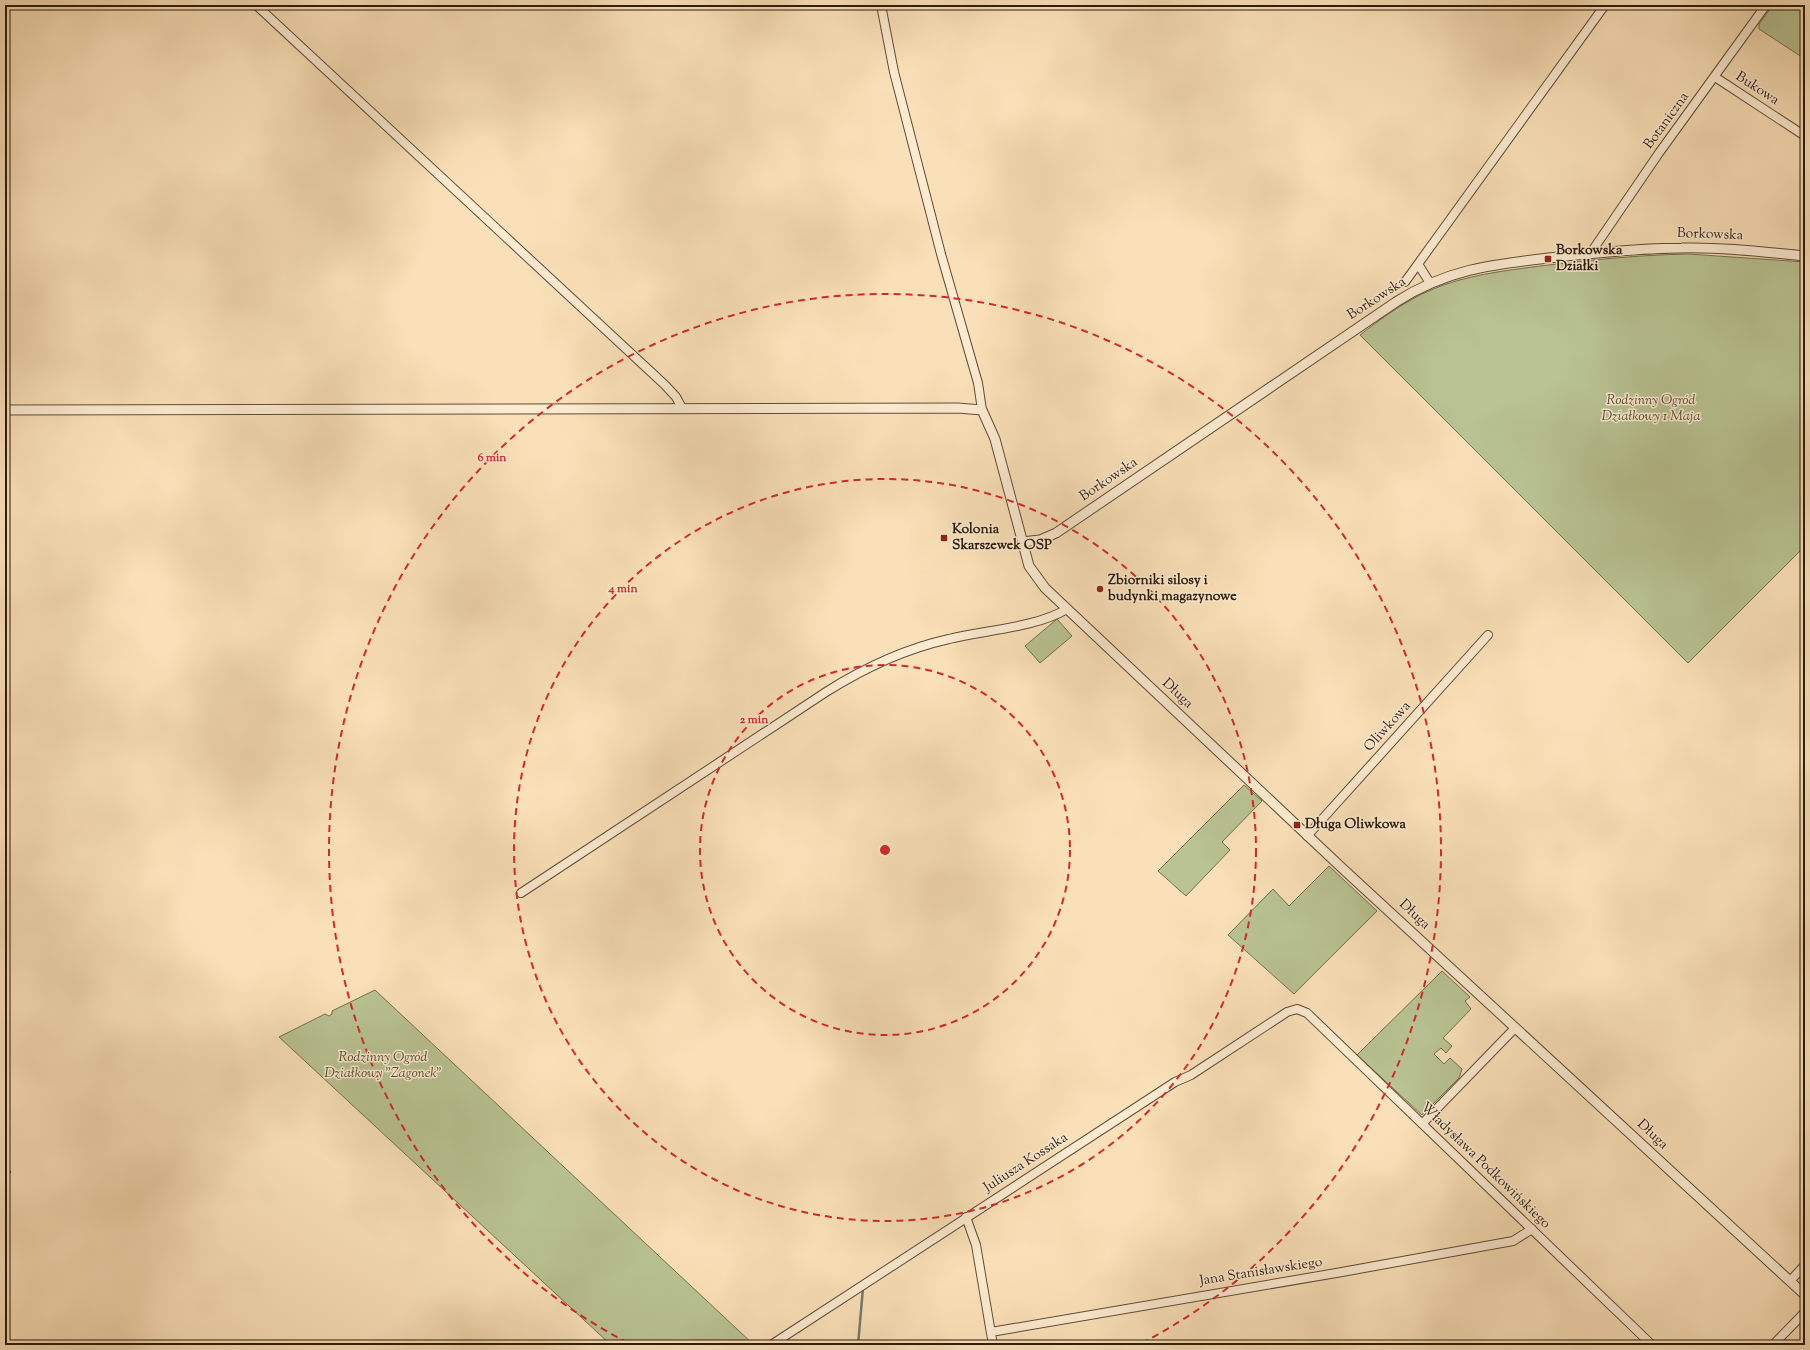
<svg xmlns="http://www.w3.org/2000/svg" width="1810" height="1350" font-family="'Sorts Mill Goudy',serif">
<rect width="100%" height="100%" fill="#fae0b8"/>
<filter id="stains"><feTurbulence type="fractalNoise" baseFrequency=".005" numOctaves="4"/><feColorMatrix values="0 0 0 0 .2 0 0 0 0 .09 0 0 0 0 .02 0 0 0 .5 -.17"/></filter>
<radialGradient id="worn" r=".72"><stop offset=".6" stop-color="#630" stop-opacity="0"/><stop offset="1" stop-color="#630" stop-opacity=".3"/></radialGradient>
<path fill="#b9c393" stroke="#736f4f" d="M1773 5H1805V59L1759 29V24Z
M1688 254 1805 262V546L1688 663 1360 335C1382 318 1405 301 1431 290 1465 275 1503 271 1540 266 1589 260 1638 255 1688 254Z
M1057 619 1072 636 1040 663 1025 646Z
M1244 785 1262 801 1222 842 1230 850 1186 896 1158 871Z
M1329 866 1377 911 1294 994 1228 935 1273 889 1289 906Z
M1442 971 1470 997 1465 1001 1471 1009 1443 1038 1452 1046 1446 1053 1441 1048 1434 1054 1444 1064 1450 1058 1462 1069 1459 1078 1422 1115 1357 1055Z
M375 990 754 1345H611L279 1037 325 1014 329 1016 332 1014V1011Z"/>
<g fill="none" stroke-linecap="round" stroke-linejoin="round">
<path stroke="#717c70" stroke-width="2.5" d="M5 1171 10 1172
M858 1345 863 1288"/>
<g stroke="#604c36" stroke-width="10">
<path id="minor" d="M256 5 665 385 676 397 682 408
M881 5 894 72 941 254 978 383 982 410
M1715 77 1805 136
M1590 254 1659 153 1766 5
M1405 282 1418 264
M1430 283 1418 264 1605 5
M1307 836 1488 635
M521 893 826 692C864 668 904 649 949 639 985 630 1035 628 1067 609
M1422 1124 1515 1028
M966 1217 976 1245 993 1345
M1790 1281 1805 1265
M991 1332 1342 1272 1513 1241 1532 1229
M771 1345 1175 1082 1191 1075 1287 1012 1297 1009 1307 1013 1652 1345
M1773 1345 1805 1312"/>
</g>
<g stroke="#604c36" stroke-width="11">
<path id="tertiary" d="M5 410 958 408 982 410 995 439 1029 566 1045 588 1342 868 1805 1295
M1022 542 1040 540 1056 533 1396 302C1449 268 1496 264 1557 257 1598 253 1640 248 1681 248 1723 247 1764 252 1805 256"/>
</g>
<use href="#minor" stroke="#fcebd1" stroke-width="8"/>
<use href="#tertiary" stroke="#fcebd1" stroke-width="9"/>
</g>
<g fill="none" stroke="#d62828" stroke-width="2" stroke-dasharray="7 5">
<circle cx="885" cy="850" r="185"/>
<circle cx="885" cy="850" r="371"/>
<path d="M628 1343A556 556 0 1 1 1142 1343"/>
</g>
<g fill="#8f2418" stroke="#fcebd1" stroke-width="1.5">
<rect x="1544" y="255" width="8" height="8" rx="2"/>
<rect x="940" y="534" width="8" height="8" rx="2"/>
<circle cx="1100" cy="589" r="4"/>
<rect x="1293" y="821" width="8" height="8" rx="2"/>
</g>
<g text-anchor="middle" dominant-baseline="central" stroke-width="3" stroke-linejoin="round" paint-order="stroke">
<g font-size="14" fill="#2d1b0b" stroke="#fcebd1">
<text transform="translate(1757 89) rotate(33)">Bukowa</text>
<text transform="translate(1667 121) rotate(-54)">Botaniczna</text>
<text transform="translate(1710 235) rotate(2)">Borkowska</text>
<text transform="translate(1377 299) rotate(-33)">Borkowska</text>
<text transform="translate(1109 480) rotate(-34)">Borkowska</text>
<text transform="translate(1177 694) rotate(43)">Długa</text>
<text transform="translate(1388 727) rotate(-48)">Oliwkowa</text>
<text transform="translate(1414 915) rotate(43)">Długa</text>
<text transform="translate(1652 1135) rotate(43)">Długa</text>
<text transform="translate(1026 1163) rotate(-33)">Juliusza Kossaka</text>
<text transform="translate(1485 1166) rotate(44)">Władysława Podkowińskiego</text>
<text transform="translate(1261 1272) rotate(-9)">Jana Stanisławskiego</text>
</g>
<g font-size="14" font-weight="bold" fill="#2d1b0b" stroke="#fcebd1" text-anchor="start">
<text x="1556" y="251">Borkowska<tspan x="1556" dy="16">Działki</tspan></text>
<text x="952" y="530">Kolonia<tspan x="952" dy="16">Skarszewek OSP</tspan></text>
<text x="1108" y="581">Zbiorniki silosy i<tspan x="1108" dy="16">budynki magazynowe</tspan></text>
<text x="1305" y="825">Długa Oliwkowa</text>
</g>
<g font-size="14" font-style="italic" fill="#574d34" stroke="#fcebd1">
<text x="1651" y="401">Rodzinny Ogród<tspan x="1651" dy="16">Działkowy 1 Maja</tspan></text>
<text x="383" y="1058">Rodzinny Ogród<tspan x="383" dy="16">Działkowy "Zagonek"</tspan></text>
</g>
</g>
<circle cx="885" cy="850" r="6" fill="#d62828" stroke="#fcebd1" stroke-width="2"/>
<g font-size="12" text-anchor="middle" font-weight="bold" fill="#d62828" stroke="#fcebd1" stroke-width="3" stroke-linejoin="round" paint-order="stroke">
<text x="492" y="461">6 min</text>
<text x="623" y="592">4 min</text>
<text x="754" y="723">2 min</text>
</g>
<rect width="1810" height="1350" fill="none" stroke="#fae0b8" stroke-width="20"/>
<rect x="6" y="6" width="1798" height="1338" fill="none" stroke="#2d1b0b" stroke-width="2"/>
<rect x="10" y="10" width="1790" height="1330" fill="none" stroke="#2d1b0b"/>
<rect width="100%" height="100%" filter="url(#stains)"/>
<rect width="100%" height="100%" fill="url(#worn)"/>
</svg>
